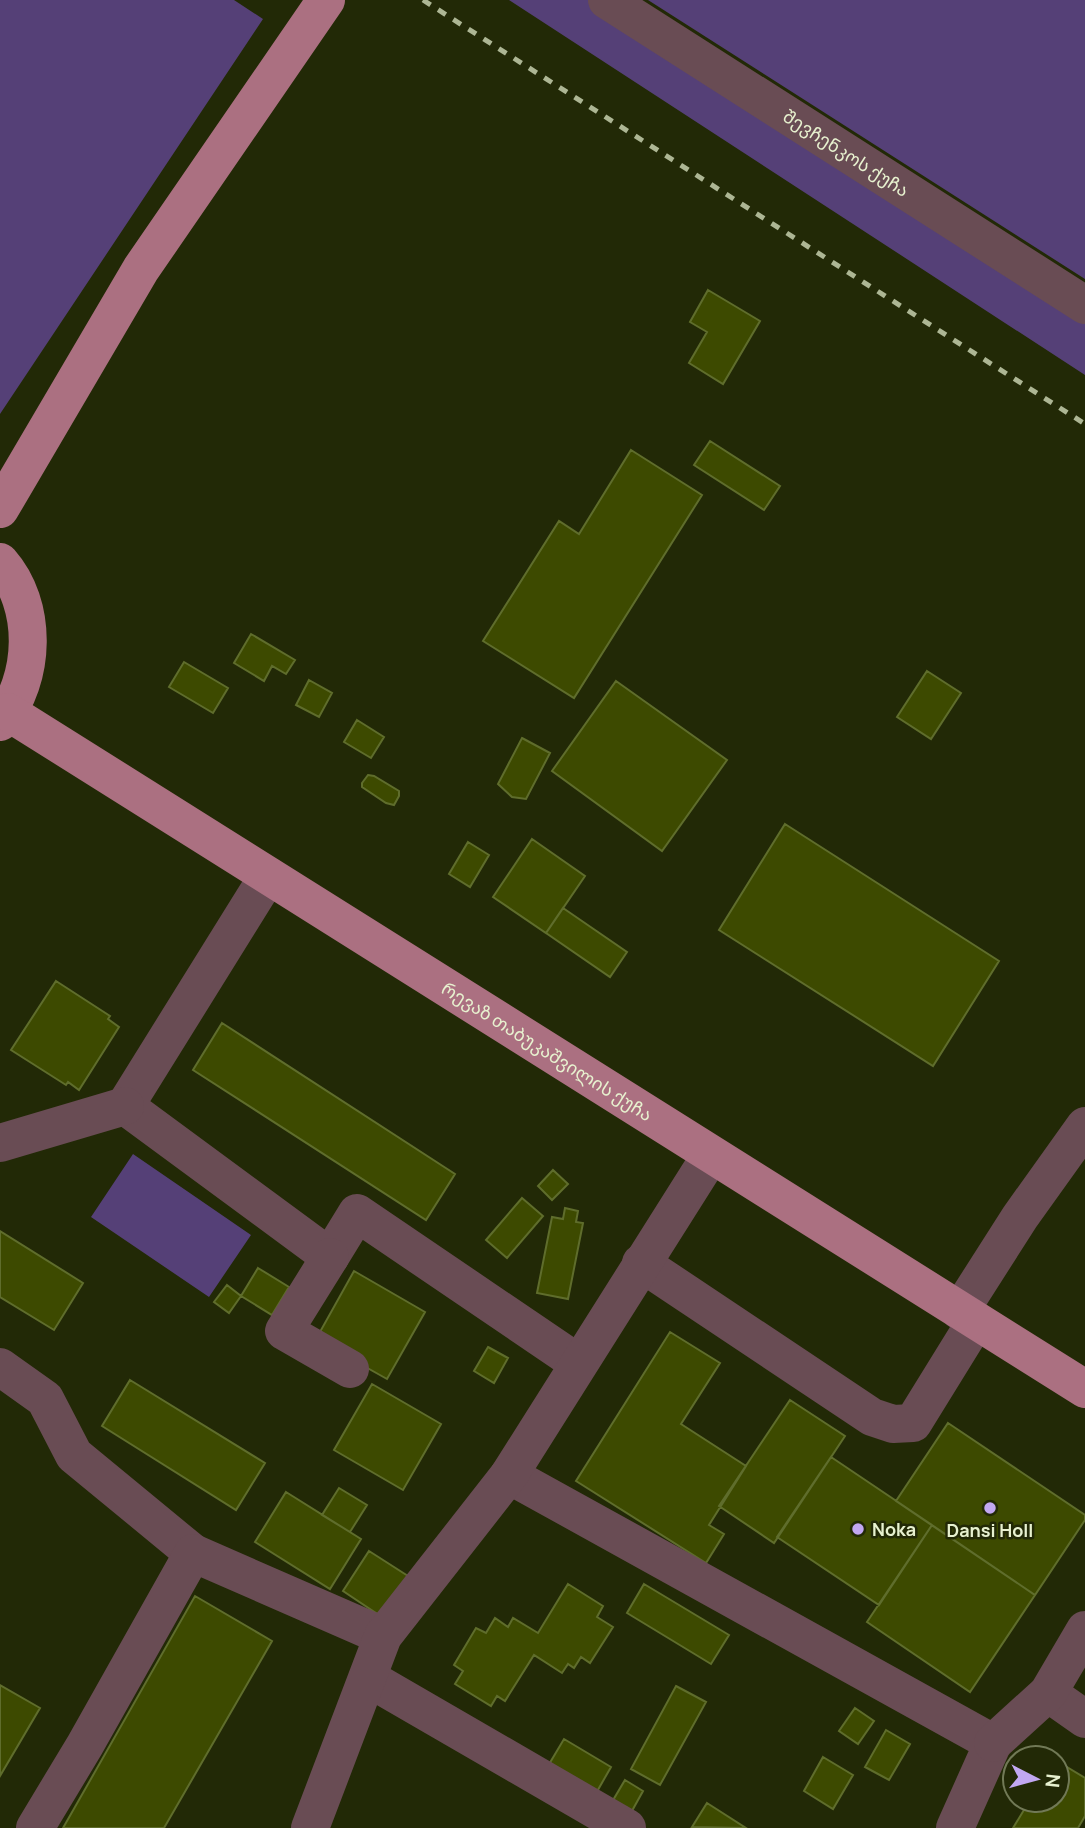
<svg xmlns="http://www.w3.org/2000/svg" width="1085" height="1828" font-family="Manrope,'Noto Sans Georgian',sans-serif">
<rect width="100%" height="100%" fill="#222906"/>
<path fill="#554077" d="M0 0H234L263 19 0 414Z
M509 0H607L1085 305V375Z
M648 0H1085V279Z
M133 1154 251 1235 209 1297 91 1217Z"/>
<path fill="#3d4a00" stroke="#5f6d2c" stroke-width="2" d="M708 290 760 321 723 384 689 363 707 332 690 322Z
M710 441 780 486 764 510 694 465Z
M631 450 702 495 574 698 483 641 559 521 579 534Z
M251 634 295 660 286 674 272 666 264 681 234 663Z
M184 662 228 688 213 713 169 687Z
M927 671 961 693 931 739 897 717Z
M309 680 332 693 319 717 296 705Z
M616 681 727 760 662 851 552 771Z
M357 720 384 737 371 758 344 742Z
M522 738 550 753 526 799 512 797 498 784Z
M368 775 374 776 399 791V796L394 805 386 803 362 787V783Z
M785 824 999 961 933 1066 719 930Z
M532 839 585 876 546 933 493 897Z
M468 842 489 855 470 887 449 874Z
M563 908 627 952 610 977 546 933Z
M56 981 110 1016 108 1019 119 1027 79 1090 68 1082 66 1085 11 1050Z
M222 1023 455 1174 426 1220 193 1070Z
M553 1170 568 1184 552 1200 538 1186Z
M522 1198 543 1216 507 1258 486 1240Z
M565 1208 578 1211 576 1222 583 1223 568 1299 537 1293 552 1217 563 1219Z
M0 1231 83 1283 54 1330 0 1297Z
M258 1268 289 1287 272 1315 241 1296Z
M354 1271 425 1312 387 1379 316 1339Z
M227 1285 241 1296 229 1313 214 1302Z
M670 1332 720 1363 681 1424 746 1466 709 1525 724 1534 706 1563 576 1481Z
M488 1347 508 1358 494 1383 474 1371Z
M130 1380 265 1463 236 1510 102 1426Z
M372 1384 441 1424 403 1490 334 1450Z
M790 1400 845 1436 774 1543 719 1506Z
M948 1423 1085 1515V1520L1035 1595 896 1501Z
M831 1457 932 1525 879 1605 777 1537Z
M339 1488 367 1505 350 1532 322 1515Z
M286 1492 361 1539 330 1589 255 1542Z
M932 1525 1035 1595 970 1692 867 1622Z
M369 1551 408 1576 382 1617 343 1591Z
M568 1584 603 1606 597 1617 613 1627 590 1663 581 1657 574 1668 568 1664 562 1673 534 1655 505 1701 497 1696 491 1706 455 1684 463 1671 454 1665 476 1628 486 1633 495 1618 508 1627 513 1618 538 1633Z
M644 1584 729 1635 711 1664 627 1613Z
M195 1596 272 1641 164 1828H63Z
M0 1685 40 1708 0 1776Z
M676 1686 706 1702 660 1785 631 1769Z
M855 1708 874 1721 858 1744 839 1731Z
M886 1730 910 1744 889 1780 865 1767Z
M564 1739 611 1767 595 1795 548 1766Z
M823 1757 853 1775 833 1809 804 1791Z
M1057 1761 1085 1778V1816L1078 1828H1013L1030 1800H1057Z
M625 1780 643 1791 628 1818 609 1807Z
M707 1803 746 1828 692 1827Z"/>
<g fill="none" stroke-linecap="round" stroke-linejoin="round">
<g stroke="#694c54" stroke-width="38">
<path id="s1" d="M607 0 1085 305"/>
<path d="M268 876 125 1106 330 1257 357 1213 578 1363"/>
<path d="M0 1143 125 1106"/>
<path d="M330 1257 284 1331 350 1369"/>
<path d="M641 1263 872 1417 893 1424 913 1423 976 1321"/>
<path d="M960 1311 1020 1217 1085 1126"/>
<path d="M0 1367 45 1399 74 1455 193 1553"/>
<path d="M509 1475 993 1743 955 1828"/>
<path d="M368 1678 627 1828"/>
<path d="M1048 1693 1085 1719"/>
<path d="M993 1743 1048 1693 1085 1630"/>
<path d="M35 1828 85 1745 193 1553 383 1636"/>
<path d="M310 1828 383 1636 509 1475 711 1155"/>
</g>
<g stroke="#ab7081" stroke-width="38">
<path d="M0 509 141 269 326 0"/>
<path d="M0 562C38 605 36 679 0 722"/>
<path id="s2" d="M8 712 1085 1389"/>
</g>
<path stroke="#adb694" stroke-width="5" stroke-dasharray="9 9" stroke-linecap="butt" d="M423 0 1085 424"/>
</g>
<g fill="#c2a8f2" stroke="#222906" stroke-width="2.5">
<circle cx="990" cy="1508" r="7"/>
<circle cx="858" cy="1529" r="7"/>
</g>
<g text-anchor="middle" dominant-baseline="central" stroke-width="5" stroke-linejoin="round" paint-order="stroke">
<g font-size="18" fill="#e7f1cf" stroke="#222906">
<text stroke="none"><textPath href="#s1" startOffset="284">შევჩენკოს ქუჩა</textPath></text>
<text stroke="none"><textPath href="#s2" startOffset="637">რევაზ თაბუკაშვილის ქუჩა</textPath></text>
</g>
<g font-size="18" font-weight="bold" fill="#e7f1cf" stroke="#222906" text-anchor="start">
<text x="872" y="1529">Noka</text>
<text x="990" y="1530" text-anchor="middle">Dansi Holl</text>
</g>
</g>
<g transform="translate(1036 1779) rotate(96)"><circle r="33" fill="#222906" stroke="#717956" stroke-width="2"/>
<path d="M0-5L12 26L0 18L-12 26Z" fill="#c2a8f2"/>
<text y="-10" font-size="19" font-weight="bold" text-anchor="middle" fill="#e7f1cf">N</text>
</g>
</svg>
